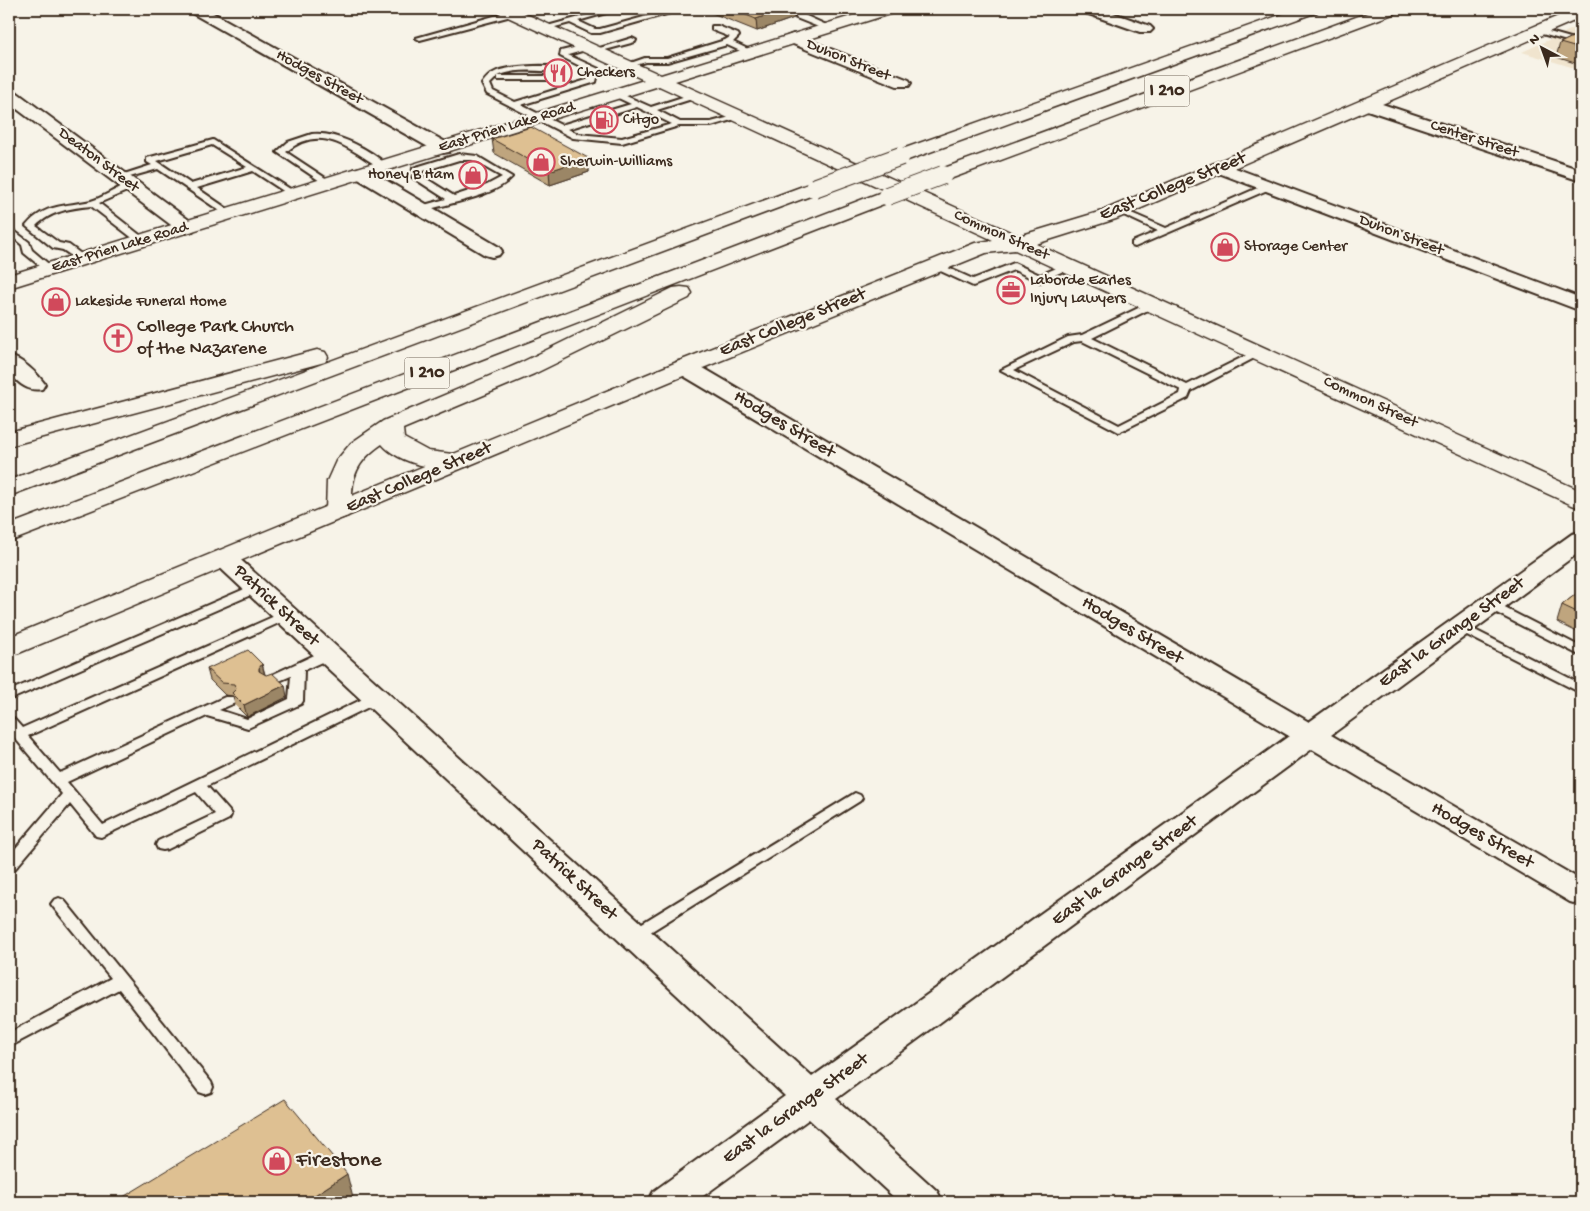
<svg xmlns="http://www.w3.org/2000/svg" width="1590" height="1211" font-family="'Gochi Hand',sans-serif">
<rect width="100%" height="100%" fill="#f7f3e8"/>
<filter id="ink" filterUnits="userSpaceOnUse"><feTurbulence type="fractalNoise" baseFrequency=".02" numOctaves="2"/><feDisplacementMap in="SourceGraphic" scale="10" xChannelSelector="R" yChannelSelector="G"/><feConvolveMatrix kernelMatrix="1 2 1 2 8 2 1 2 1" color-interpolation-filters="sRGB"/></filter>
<g filter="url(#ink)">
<path fill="#f0e4ce" d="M1581 25V70L1522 52Z"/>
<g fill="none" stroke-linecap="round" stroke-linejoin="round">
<g stroke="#3b2a1e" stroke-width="4">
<path id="lane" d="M609 9H620L578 21 595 29H600L673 9H684L600 33H591L570 23 544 30 540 28Z
M805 9H821L805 13Z
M838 9H848L868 17 861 19Z
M512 11 516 13 515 15 420 40 416 38Z
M796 14H802L833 28 826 30 796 18Z
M712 26H718L738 34 739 36 733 42 754 52 747 54 727 45 667 62H646L626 68 622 66 645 58H667L725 40 730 37 712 30Z
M1535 28 1581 41V45L1535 32Z
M632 38 636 40 635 42 594 53 590 51Z
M586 45H589V49L568 55 599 69 596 82 521 105 561 125 631 104 614 96V92H617L651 107 692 94 696 96 695 98 657 110 680 122H711L738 115 742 117 711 126H679L622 143 573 138 487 94 482 84C486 78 490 74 497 71 510 66 556 63 567 70L563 72C543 72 517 67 498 76H554V80H498V76L490 84 493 91 515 102 590 79 592 72 560 56 561 51ZM637 107 672 124 622 138 578 134 568 129Z
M312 134C336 131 371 150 388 166L381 168C350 150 321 122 286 152L333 183 326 185 277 152 288 142Z
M213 140 298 194 291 196 253 171 197 188 232 212 233 214 229 217 158 169 119 180 115 177 152 165 147 162V158ZM212 145 247 167 191 184 157 161Z
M459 154 477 156 512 177C494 197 449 203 423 211H417V207L446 199 412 177 413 168ZM459 160H472L502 177 487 185 454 196 419 174 420 172Z
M131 183 134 184V188L99 203 145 239V243H139L91 206C71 208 51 211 36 226L59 243 69 245 85 257V261H79L63 250 53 248 26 226C45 203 65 207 91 201 105 197 117 187 131 183Z
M1269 183 1272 184V188L1135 247 1132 246V242L1158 231 1115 211 1119 208 1122 209 1166 228Z
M9 227 29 242 32 250 52 267V271H46L24 253 22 245 9 234Z
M937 263 973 279 1014 263 1040 275 1066 264H1072L1074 266 1040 282 1014 270 973 286 934 268V264Z
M1153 301 1158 304 1156 306 1092 338 1187 385 1255 351 1259 350 1264 353 1191 391 1188 398 1119 432 1001 370 1068 337 1082 335ZM1082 341 1181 390 1180 394 1119 425 1014 370 1074 342Z
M256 584 260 585 262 588 260 591 9 700V691Z
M1491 601 1581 647V656L1487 608 1485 605Z
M286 611 292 615 290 618 28 736 60 773 225 697H235L237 700 235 703 219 710 247 719 289 699 291 676 270 685 263 681 265 678 323 651H333L334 654 333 657 304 670 303 701 301 704 248 728 207 716 67 782 103 825 371 695H381L383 698 381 701 207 786 229 811 231 815 229 819 168 849 163 850 158 849 156 845 158 841 215 814 196 792 101 837 96 836 70 804 14 870 9 871V856L62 794 9 731V718L14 719 22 728Z
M1461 623 1581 684V693L1457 630 1455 627Z
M855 793 860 795 862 798 860 801 639 939 634 941 629 939 626 935 629 931Z
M59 898 64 900 211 1082 213 1087 211 1092 205 1094 199 1092 119 989 9 1047V1033L111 978 54 908 51 904 54 900Z"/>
</g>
<g stroke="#3b2a1e" stroke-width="4">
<path id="street" d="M188 9H206L449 144 452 148 449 152 443 153 437 152 190 12Z
M1081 9H1102L1150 26 1153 29 1150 32H1140L1083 12Z
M793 34 909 80 911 83 909 86H897L788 42 785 39 788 36Z
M9 90 15 91 193 223 196 227 193 231 186 233 179 231 9 103Z
M1367 99 1581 170V181L1361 108 1359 104 1361 100Z
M1222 163 1581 298V311L1216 172 1213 168 1216 164Z
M361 168 367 169 499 247 502 251 499 255 492 257 485 255 355 177 352 173 355 169Z
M9 356C22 359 37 373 45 384L42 389C27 392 19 383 9 373Z
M685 360 693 362 1309 722 1572 534 1581 532V551L1331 735 1581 880V905L1570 902 1312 749 836 1099 937 1191 943 1202H899L809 1119 695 1202H648L654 1191 785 1096 215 563 211 558 215 553 224 550 233 553 812 1077 1289 736 677 372 674 367 677 362Z"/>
</g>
<g stroke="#3b2a1e" stroke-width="3">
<path id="secondary" d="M495 9H515L661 75 874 9H898L896 12 675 81 1019 236 1102 211 1575 9H1581V18L1116 219 1036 244 1581 491V508L1572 505 1015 250 986 253 693 372 19 653 9 656V637L677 362 975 243 993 240 659 86 9 288V275L644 80 497 12Z"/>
</g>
<g stroke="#3b2a1e" stroke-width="3">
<path id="highway" d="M1297 9H1319L1317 12 908 160 901 162 894 160 892 156 894 152Z
M1378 9H1400L1398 12 950 179 943 181 936 179 934 175 936 171Z
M814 182 821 184 824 188 821 192 9 496V480Z
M887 190 894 192 897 196 894 200 9 542V525Z
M681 287 689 288 692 293 689 298 534 374 403 429 404 438 428 451 469 456 472 461 469 466C443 473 400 465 382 444 363 457 353 470 352 493 352 502 353 509 348 516L339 519 330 516 326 511 327 481 336 461 351 443 383 421 518 364 673 288Z
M317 350 325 352 328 357 325 362 9 446V432Z"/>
</g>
<use href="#lane" fill="#f7f3e8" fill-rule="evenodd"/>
<use href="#street" fill="#f7f3e8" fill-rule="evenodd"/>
<use href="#secondary" fill="#f7f3e8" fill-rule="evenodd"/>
<use href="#highway" fill="#f7f3e8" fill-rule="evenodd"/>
<g stroke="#3b2a1e" stroke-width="20" stroke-linecap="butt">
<path id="highway-bridge" d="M814 188 901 156
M887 196 943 175"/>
</g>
<use href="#highway-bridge" stroke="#f7f3e8" stroke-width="18"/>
</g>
<path fill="#bfa57e" stroke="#3b2a1e" d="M702 9H802V12L795 13 794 18 757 31Z
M1581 33V65L1556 57 1560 43Z
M492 139 588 158 589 172 550 185 494 153Z
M1581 590V634L1557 622 1562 605Z
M262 664 265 674 287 697 247 717 235 705 233 696 225 695 210 680 207 669Z"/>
<path fill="#9b8666" stroke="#3b2a1e" d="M785 9H795L794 18 757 31 756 19Z
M588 158 589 172 550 185 549 171Z
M262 664 265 676 261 680 259 668Z
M285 685 287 697 247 717 244 705Z
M347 1174 353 1198 347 1202H304Z"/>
<path fill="#dec092" stroke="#3b2a1e" d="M731 9H785L756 19Z
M1581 33V49L1560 43Z
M531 127 588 158 549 171 492 139Z
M1581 590V614L1562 605Z
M248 650 262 664 259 668V671L266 675 272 673 285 685 244 705 232 693 236 689 234 684 222 683 207 669Z
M285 1099 347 1174 304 1202H115Z"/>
</g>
<defs>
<g id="restaurant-ring" transform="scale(1.4375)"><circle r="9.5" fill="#f7f3e8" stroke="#d1495b" stroke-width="1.5"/><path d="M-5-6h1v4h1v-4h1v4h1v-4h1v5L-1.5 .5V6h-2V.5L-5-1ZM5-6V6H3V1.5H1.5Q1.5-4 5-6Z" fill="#d1495b"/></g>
<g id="fuel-ring" transform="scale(1.4375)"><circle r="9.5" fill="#f7f3e8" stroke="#d1495b" stroke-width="1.5"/><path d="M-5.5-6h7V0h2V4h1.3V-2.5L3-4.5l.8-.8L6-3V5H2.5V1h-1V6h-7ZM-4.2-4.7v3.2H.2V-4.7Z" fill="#d1495b"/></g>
<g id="shop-ring" transform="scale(1.4375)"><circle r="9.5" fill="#f7f3e8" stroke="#d1495b" stroke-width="1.5"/><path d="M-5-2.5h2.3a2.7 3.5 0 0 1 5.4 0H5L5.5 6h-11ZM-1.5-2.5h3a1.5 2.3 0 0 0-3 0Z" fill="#d1495b"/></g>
<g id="office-ring" transform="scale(1.4375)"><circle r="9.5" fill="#f7f3e8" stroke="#d1495b" stroke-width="1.5"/><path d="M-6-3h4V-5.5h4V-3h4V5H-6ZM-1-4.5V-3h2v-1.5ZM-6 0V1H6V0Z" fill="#d1495b"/></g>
<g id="church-ring" transform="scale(1.4375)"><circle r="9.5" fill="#f7f3e8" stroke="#d1495b" stroke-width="1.5"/><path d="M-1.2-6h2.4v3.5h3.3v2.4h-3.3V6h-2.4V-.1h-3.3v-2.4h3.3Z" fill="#d1495b"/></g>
</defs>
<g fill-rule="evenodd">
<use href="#restaurant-ring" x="558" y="73"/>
<use href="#fuel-ring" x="604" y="120"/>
<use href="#shop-ring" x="541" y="162"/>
<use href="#shop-ring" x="473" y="175"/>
<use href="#shop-ring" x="1225" y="247"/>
<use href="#office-ring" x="1011" y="290"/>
<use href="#shop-ring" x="56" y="302"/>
<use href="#church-ring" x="118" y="338"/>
<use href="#shop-ring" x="277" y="1161"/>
</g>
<g text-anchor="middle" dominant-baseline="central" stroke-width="4.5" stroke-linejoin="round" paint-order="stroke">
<g font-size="16" fill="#3b2a1e" stroke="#f7f3e8">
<text transform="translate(848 61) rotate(22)">Duhon Street</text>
<text transform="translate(319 78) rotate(29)">Hodges Street</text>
<text transform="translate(507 128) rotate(-17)">East Prien Lake Road</text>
<text transform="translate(1474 140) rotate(18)">Center Street</text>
<text transform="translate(98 161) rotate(37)">Deaton Street</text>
<text transform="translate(1001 236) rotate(24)">Common Street</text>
<text transform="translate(1401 236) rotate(21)">Duhon Street</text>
<text transform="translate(120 248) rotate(-17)">East Prien Lake Road</text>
<text transform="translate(1370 403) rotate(25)">Common Street</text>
</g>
<g font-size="16" fill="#3b2a1e" stroke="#f7f3e8" text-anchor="start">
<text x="577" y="73">Checkers</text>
<text x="623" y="120">Citgo</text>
<text x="560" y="162">Sherwin-Williams</text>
<text x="454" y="175" text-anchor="end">Honey B Ham</text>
<text x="1244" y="247">Storage Center</text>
<text x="1030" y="281">Laborde Earles<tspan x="1030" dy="18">Injury Lawyers</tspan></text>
<text x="75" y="302">Lakeside Funeral Home</text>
</g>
<g fill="#f7f3e8" stroke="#73665b" stroke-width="1">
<rect x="1144.5" y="75.5" width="45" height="31" rx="4"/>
<rect x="404.5" y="357.5" width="45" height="31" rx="4"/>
</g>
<g font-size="18" font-weight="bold" fill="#3b2a1e">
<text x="1167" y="91">I 210</text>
<text x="427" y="373">I 210</text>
</g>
<g font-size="19" fill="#3b2a1e" stroke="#f7f3e8">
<text transform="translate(1173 187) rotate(-22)">East College Street</text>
<text transform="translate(793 323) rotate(-22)">East College Street</text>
<text transform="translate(784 425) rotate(31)">Hodges Street</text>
<text transform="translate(419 478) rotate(-23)">East College Street</text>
<text transform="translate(276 606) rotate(43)">Patrick Street</text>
<text transform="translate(1132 631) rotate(31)">Hodges Street</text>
<text transform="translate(1452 633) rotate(-36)">East la Grange Street</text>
<text transform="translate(1482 836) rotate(30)">Hodges Street</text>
<text transform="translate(1125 871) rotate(-36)">East la Grange Street</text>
<text transform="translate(574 880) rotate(43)">Patrick Street</text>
<text transform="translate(796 1109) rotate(-36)">East la Grange Street</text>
</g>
<g font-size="19" fill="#3b2a1e" stroke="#f7f3e8" text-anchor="start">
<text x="137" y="327">College Park Church<tspan x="137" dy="22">of the Nazarene</tspan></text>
</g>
<g font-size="22" fill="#3b2a1e" stroke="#f7f3e8" text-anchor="start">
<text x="296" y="1161">Firestone</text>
</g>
</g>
<rect width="1590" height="1211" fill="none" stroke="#f7f3e8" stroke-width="30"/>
<rect x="15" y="15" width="1560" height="1181" fill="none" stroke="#3b2a1e" stroke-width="2" filter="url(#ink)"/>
<g transform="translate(1542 48) rotate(319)" stroke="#f7f3e8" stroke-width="4" paint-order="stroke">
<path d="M0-4L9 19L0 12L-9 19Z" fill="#3b2a1e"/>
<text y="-8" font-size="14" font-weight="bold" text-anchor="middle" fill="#3b2a1e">N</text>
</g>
</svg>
